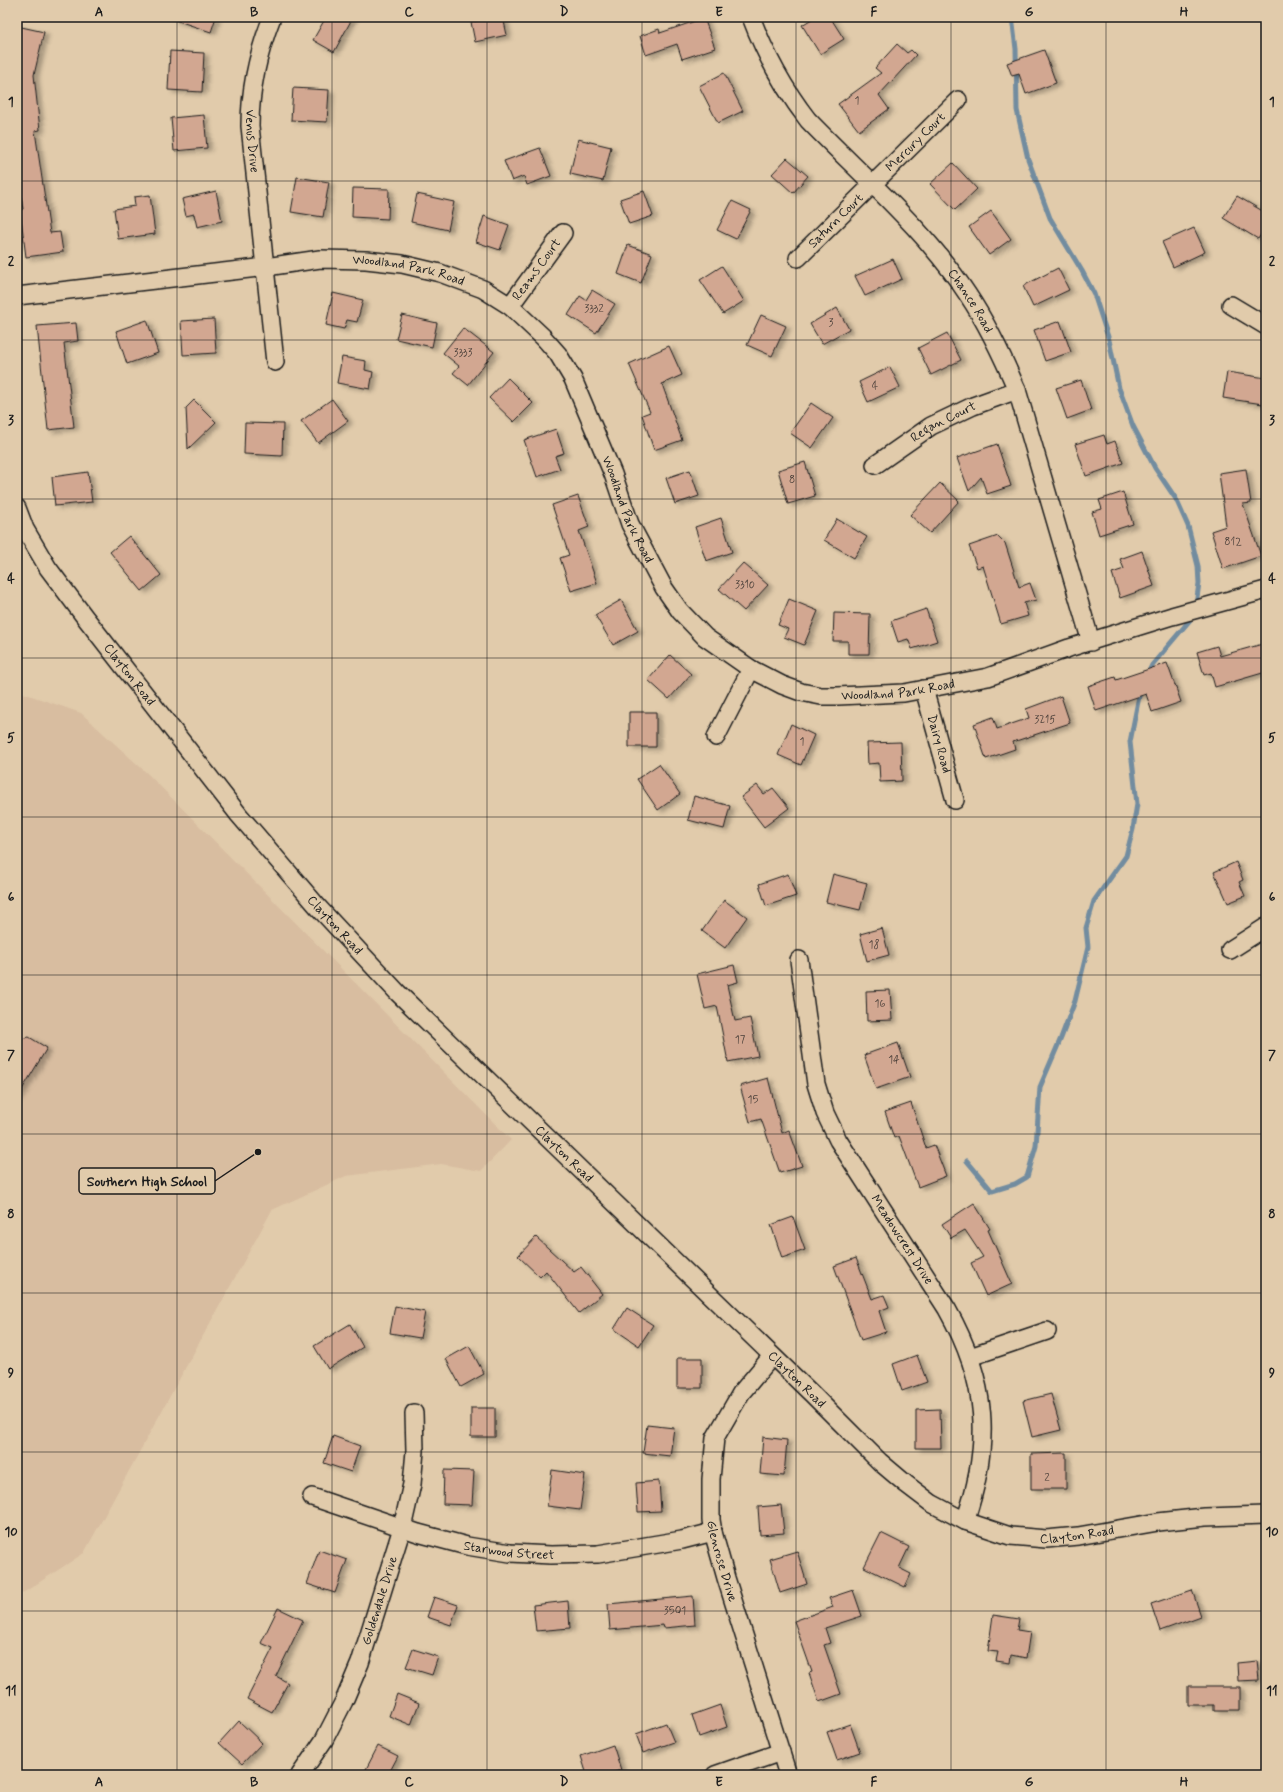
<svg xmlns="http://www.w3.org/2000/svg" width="1283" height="1792" font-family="Mynerve,sans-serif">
<defs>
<filter id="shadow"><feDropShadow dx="4.5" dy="2.5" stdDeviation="2" flood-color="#0004"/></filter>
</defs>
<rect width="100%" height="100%" fill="#e1cbab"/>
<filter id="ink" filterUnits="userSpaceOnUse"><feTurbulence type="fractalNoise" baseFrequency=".025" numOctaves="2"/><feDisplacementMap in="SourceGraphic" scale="8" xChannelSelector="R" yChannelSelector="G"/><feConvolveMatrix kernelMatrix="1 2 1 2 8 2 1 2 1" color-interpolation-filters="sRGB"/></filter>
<g filter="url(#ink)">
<path fill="#d8bda0" d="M17 691 81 713 149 775 511 1140 481 1171 441 1164 346 1176 272 1210 84 1553 26 1591 17 1595Z"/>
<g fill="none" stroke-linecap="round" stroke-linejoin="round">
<path stroke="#728c9f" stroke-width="5" d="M1012 17 1016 49 1017 110 1028 159 1050 218 1082 271 1094 294 1109 340 1119 388 1133 426 1155 468 1176 499 1188 526 1198 566 1199 583 1196 605
M1148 673 1152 665 1190 620 1192 614
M967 1161 992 1191 1015 1184 1027 1177 1036 1146 1040 1087 1061 1038 1075 1001 1088 947 1086 928 1094 901 1126 856 1133 829 1137 804 1130 742 1140 691"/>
</g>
<path fill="#d2a791" stroke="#1c1c1c" filter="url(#shadow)" d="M172 17H216L211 32 172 19Z
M326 17H353L334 52 313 40Z
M497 17H503L507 35 475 42 471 22Z
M815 17H830L844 39 820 54 802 25Z
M704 18 715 48 682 59 677 44 646 55 640 36 659 29 660 33Z
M17 26 44 32 34 75 40 130 35 131 50 233 60 232 63 252 26 257 20 210 23 209 17 168Z
M897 44 907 53 911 50 916 55 879 95 889 109 859 131 838 104 881 73 875 68Z
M1044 50 1056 83 1026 94 1019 74 1012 76 1007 63Z
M170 51 204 53 202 92 168 90Z
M724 73 743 111 718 123 699 86Z
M293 88 329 90 327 122 291 120Z
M204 115 207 148 174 151 171 118Z
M578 139 611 147 603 181 570 174Z
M540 148 551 176 527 185 524 176 512 181 504 161Z
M787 158 808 176 793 193 772 174Z
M953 163 977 189 955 210 930 184Z
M297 177 329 182 323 217 291 212Z
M353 188 389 189 388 219 352 217Z
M216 191 222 221 197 227 194 214 186 216 182 199Z
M644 191 653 216 629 224 620 199Z
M417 194 454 202 448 230 411 222Z
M150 195 155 234 118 239 114 209 135 206 134 197Z
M1237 196 1266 213V227L1258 239 1223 218Z
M732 201 751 210 736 239 717 230Z
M991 211 1011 239 989 255 969 227Z
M484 216 509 225 500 250 476 242Z
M1194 228 1205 252 1173 267 1162 242Z
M628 245 652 254 641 283 618 274Z
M893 259 902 279 865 296 855 276Z
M722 266 744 301 723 314 700 280Z
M1058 268 1069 290 1033 307 1023 286Z
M592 290 615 304 596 333 568 315 580 296 586 300Z
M333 293 363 300 357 322 347 320 344 329 326 325Z
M837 308 849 329 822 344 810 324Z
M402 315 437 323 432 347 396 339Z
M761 315 786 326 772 356 747 345Z
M214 319 216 353 183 355 181 321Z
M147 320 158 353 127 364 116 331Z
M1060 321 1071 352 1045 361 1034 330Z
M76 323 78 341 64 343 74 427 48 430 37 326Z
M463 328 494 352 468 385 453 373 459 366 443 353Z
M947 333 961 360 931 375 918 348Z
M669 346 682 375 662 384 682 440 654 450 642 415 650 412 629 364Z
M342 357 366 361 365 370 373 372 370 389 337 383Z
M890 367 900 387 868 402 859 382Z
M1227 372 1266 378 1263 404 1223 398Z
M508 378 533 403 514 422 489 398Z
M1081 380 1091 410 1067 419 1056 388Z
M332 399 348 421 318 443 301 421Z
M194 400 216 422 188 449 186 408Z
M811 403 833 418 812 448 790 433Z
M245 423 283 424 282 456 244 454Z
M556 429 564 453 555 456 560 469 537 477 524 440Z
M1104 435 1107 444 1115 441 1123 463 1086 476 1075 444Z
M997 444 1011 486 987 494 981 477 969 491 957 458Z
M805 462 815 496 788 504 778 470Z
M1246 469 1251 503 1243 504 1261 556 1223 569 1211 531 1226 526 1219 473Z
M690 470 699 496 675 504 666 478Z
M88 472 92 502 55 506 52 477Z
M940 483 959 501 930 533 910 515Z
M1123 492 1133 524 1099 535 1092 512 1102 509 1099 500Z
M578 496 589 527 579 531 597 583 571 591 560 558 569 555 552 505Z
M721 518 732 552 706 561 695 527Z
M837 519 867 537 854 558 824 540Z
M129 536 161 575 142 591 110 552Z
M998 536 1005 543 1019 587 1030 583 1036 600 1024 603 1028 616 1001 624 983 566 977 568 969 546Z
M1142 551 1154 586 1120 598 1112 573 1124 569 1120 559Z
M743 563 768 585 744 611 719 589Z
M789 599 818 611 804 645 784 637 788 629 778 625Z
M621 600 638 631 613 645 595 615Z
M926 609 937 641 912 649 908 639 898 642 891 621Z
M834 613 870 614 869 654H848V641H833Z
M1266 643V672L1215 687 1211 673 1204 675 1197 652 1217 646 1220 656Z
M670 655 691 674 669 699 648 680Z
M1167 663 1181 702 1152 712 1146 694 1096 711 1088 686 1115 677 1116 680Z
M1061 696 1070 723 1013 742 1015 749 986 759 974 724 993 717 997 729 1029 718 1026 709Z
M629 712H656V747H629Z
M791 724 814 735 801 765 778 755Z
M901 742 902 781 880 782 879 763 868 764 867 743Z
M659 764 680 794 658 810 637 779Z
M757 785 764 794 773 788 789 808 764 827 741 797Z
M694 796 730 806 724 829 688 820Z
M1236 862 1243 880 1239 882 1245 896 1228 903 1214 872Z
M788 874 796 896 766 906 759 884Z
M833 874 867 883 860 910 826 902Z
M724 900 747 917 725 948 702 931Z
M882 928 889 955 867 961 860 934Z
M734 965 738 982 727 985 735 1021 750 1018 758 1056 728 1062 717 1006 705 1009 697 974Z
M890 990 892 1020 867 1021 866 991Z
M29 1037 47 1048 17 1098V1040Z
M898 1043 910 1077 876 1089 864 1055Z
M768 1078 782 1133 789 1130 802 1166 780 1173 761 1119 750 1122 740 1086Z
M911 1103 926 1148 934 1145 946 1176 918 1187 899 1136 894 1138 885 1112Z
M974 1203 990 1229 988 1230 1012 1284 986 1296 971 1263 983 1257 965 1230 951 1238 942 1224Z
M793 1217 805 1250 782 1258 771 1225Z
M536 1237 574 1272 581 1267 602 1294 579 1313 546 1271 540 1277 518 1256Z
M856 1258 872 1299 884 1295 889 1307 879 1311 886 1332 861 1340 834 1266Z
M395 1306 425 1312 420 1338 390 1333Z
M627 1308 653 1325 639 1346 614 1329Z
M350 1324 363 1347 328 1369 314 1346Z
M469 1346 484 1374 461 1387 446 1359Z
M917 1355 927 1382 902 1391 893 1364Z
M677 1358H702V1388H677Z
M1051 1394 1061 1430 1032 1437 1023 1401Z
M471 1408H495V1437H471Z
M940 1409 941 1448H916V1410Z
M647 1425 674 1428 670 1456 643 1453Z
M333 1436 360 1446 351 1472 324 1463Z
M763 1437 787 1440 784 1476 760 1474Z
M1066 1453V1489H1031V1454Z
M444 1470 474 1471 472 1505 443 1504Z
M552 1470 585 1475 580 1510 547 1506Z
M659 1481 661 1511 638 1512 636 1483Z
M781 1505 784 1533 760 1535 758 1507Z
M881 1533 909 1547 899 1568 911 1574 905 1587 864 1567Z
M319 1550 347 1560 335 1593 307 1584Z
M797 1551 807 1584 780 1593 770 1559Z
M853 1590 862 1616 825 1628 830 1643 824 1645 841 1694 819 1702 809 1673 812 1672 794 1621 833 1607 829 1598Z
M1192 1590 1201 1616 1160 1631 1151 1604Z
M693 1596 695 1625 664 1628 663 1625 610 1630 608 1604Z
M434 1597 458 1605 451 1625 427 1617Z
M568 1601 570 1628 536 1631 533 1605Z
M278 1608 303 1620 276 1676 288 1683 272 1712 247 1699 273 1648 261 1643Z
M993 1615 1019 1619 1017 1630 1030 1632 1026 1658 1011 1655 1010 1663 996 1661 998 1652 988 1651Z
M413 1649 438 1657 432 1675 406 1667Z
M1257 1661 1259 1680 1238 1681 1237 1663Z
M1188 1687H1240V1711H1214V1705H1188Z
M397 1694 419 1703 411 1725 389 1716Z
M720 1705 727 1727 699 1737 692 1715Z
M239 1721 262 1743 242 1764 219 1743Z
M666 1723 674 1742 643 1753 636 1734Z
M850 1724 860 1752 837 1760 827 1732Z
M613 1745 621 1770 606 1775H587L581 1756Z
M378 1746 398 1756 388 1775H363Z"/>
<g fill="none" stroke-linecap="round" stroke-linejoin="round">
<g stroke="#1c1c1c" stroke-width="20">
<g id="minor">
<path id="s1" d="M272 17C258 53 250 88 250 126L275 362"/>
<path id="s2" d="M751 17C765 54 784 89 808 120 863 177 925 229 968 295 988 325 1003 357 1017 390L1091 642"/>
<path id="s3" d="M798 258 958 100"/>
<path id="s4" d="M17 296 266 267 320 259 366 260 402 264 440 273 483 289 510 306 543 337 558 354 573 379 613 474 630 524 664 588 680 611 705 637 751 669 782 685 801 692 821 696H838L904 693 988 677 1069 648 1172 616 1266 590"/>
<path d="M1231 305 1266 326"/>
<path id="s5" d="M510 306 563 233"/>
<path id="s6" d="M875 465 931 426 973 406 1017 390"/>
<path id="s7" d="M17 508 25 529 48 568 84 616 239 815 318 907 398 993 812 1394 880 1462 906 1484 931 1503 965 1521 1010 1536 1046 1539 1078 1536 1158 1522 1205 1517 1266 1515"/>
<path id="s8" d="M924 689 955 800"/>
<path d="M716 737 751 669"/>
<path d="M1230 950 1266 927"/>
<path id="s9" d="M799 960 816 1084 825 1113 838 1140 947 1309C988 1382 992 1443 965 1521"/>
<path id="s10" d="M772 1356 741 1393 715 1438 711 1479V1520L713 1532 726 1578 788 1775"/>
<path d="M970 1357 1047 1331"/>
<path id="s11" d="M312 1497 418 1533 467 1546 510 1553 551 1555 598 1554 682 1540 713 1532"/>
<path id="s12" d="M300 1775 324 1740 344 1701 360 1663 402 1528 412 1484 415 1451 414 1413"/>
<path d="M715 1775 781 1752"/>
</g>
</g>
<use href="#minor" stroke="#e1cbab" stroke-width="17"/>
</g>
</g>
<path fill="none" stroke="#1c1c1c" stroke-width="1" stroke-opacity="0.55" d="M177 17V1775M332 17V1775M487 17V1775M642 17V1775M796 17V1775M951 17V1775M1106 17V1775M17 181H1266M17 340H1266M17 499H1266M17 658H1266M17 817H1266M17 975H1266M17 1134H1266M17 1293H1266M17 1452H1266M17 1611H1266"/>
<g text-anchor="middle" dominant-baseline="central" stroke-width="4" stroke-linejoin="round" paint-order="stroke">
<g font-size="11" fill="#4a3f39">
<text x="857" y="101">1</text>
<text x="594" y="309">3332</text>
<text x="831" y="323">3</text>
<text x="463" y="353">3333</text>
<text x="875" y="386">4</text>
<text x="792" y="480">8</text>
<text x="1233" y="542">812</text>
<text x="745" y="585">3310</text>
<text x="1045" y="720">3215</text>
<text x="802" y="742">1</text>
<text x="874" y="945">18</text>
<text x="880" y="1004">16</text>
<text x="740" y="1040">17</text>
<text x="894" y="1060">14</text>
<text x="753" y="1100">15</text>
<text x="1047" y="1478">2</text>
<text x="675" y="1611">3501</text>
</g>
<g font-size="13" fill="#1c1c1c" stroke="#e1cbab">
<text stroke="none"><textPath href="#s1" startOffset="127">Venus Drive</textPath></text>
<text stroke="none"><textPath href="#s3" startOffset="165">Mercury Court</textPath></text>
<text stroke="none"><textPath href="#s3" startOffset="53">Saturn Court</textPath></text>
<text stroke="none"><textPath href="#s5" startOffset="45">Reams Court</textPath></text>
<text stroke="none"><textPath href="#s4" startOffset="395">Woodland Park Road</textPath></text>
<text stroke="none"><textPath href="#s2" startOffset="362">Chance Road</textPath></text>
<text stroke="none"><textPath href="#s6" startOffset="81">Regan Court</textPath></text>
<text stroke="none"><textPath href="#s4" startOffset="743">Woodland Park Road</textPath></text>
<text stroke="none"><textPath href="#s7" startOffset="202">Clayton Road</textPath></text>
<text stroke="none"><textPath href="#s4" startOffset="1103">Woodland Park Road</textPath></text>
<text stroke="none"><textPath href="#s8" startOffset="57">Dairy Road</textPath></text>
<text stroke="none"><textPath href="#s7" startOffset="526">Clayton Road</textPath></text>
<text stroke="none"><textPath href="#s7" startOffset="850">Clayton Road</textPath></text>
<text stroke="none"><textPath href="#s9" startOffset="304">Meadowcrest Drive</textPath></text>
<text stroke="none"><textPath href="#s7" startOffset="1174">Clayton Road</textPath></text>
<text stroke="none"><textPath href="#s7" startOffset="1510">Clayton Road</textPath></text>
<text stroke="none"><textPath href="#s11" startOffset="205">Starwood Street</textPath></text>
<text stroke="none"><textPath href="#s10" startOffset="225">Glenrose Drive</textPath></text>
<text stroke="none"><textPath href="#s12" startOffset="193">Goldendale Drive</textPath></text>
</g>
</g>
<path fill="none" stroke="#1c1c1c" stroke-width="1.5" d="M258 1152L215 1181"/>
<circle fill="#1c1c1c" stroke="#e1cbab" stroke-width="1.5" cx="258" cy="1152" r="4"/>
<rect fill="#e1cbab" stroke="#1c1c1c" stroke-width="1.5" x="79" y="1168" width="136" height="26" rx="4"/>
<g font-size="14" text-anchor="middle" font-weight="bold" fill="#1c1c1c">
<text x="147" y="1186">Southern High School</text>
</g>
<rect width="1283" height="1792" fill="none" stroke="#e1cbab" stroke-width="44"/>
<rect x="22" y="22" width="1239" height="1748" fill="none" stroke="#1c1c1c" stroke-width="1.5"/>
<g font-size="13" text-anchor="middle" font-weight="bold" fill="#1c1c1c">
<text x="99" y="16">A</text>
<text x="254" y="16">B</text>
<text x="409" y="16">C</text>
<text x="564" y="16">D</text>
<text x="719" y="16">E</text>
<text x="874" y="16">F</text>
<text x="1029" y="16">G</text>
<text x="1184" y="16">H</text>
<text x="11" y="106">1</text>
<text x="1272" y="106">1</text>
<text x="11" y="265">2</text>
<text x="1272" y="265">2</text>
<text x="11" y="424">3</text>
<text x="1272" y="424">3</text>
<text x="11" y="583">4</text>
<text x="1272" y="583">4</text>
<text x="11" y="742">5</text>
<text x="1272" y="742">5</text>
<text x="11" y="901">6</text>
<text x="1272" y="901">6</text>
<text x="11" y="1059">7</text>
<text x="1272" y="1059">7</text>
<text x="11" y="1218">8</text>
<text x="1272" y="1218">8</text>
<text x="11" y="1377">9</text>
<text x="1272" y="1377">9</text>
<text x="11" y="1536">10</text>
<text x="1272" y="1536">10</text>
<text x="11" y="1695">11</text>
<text x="1272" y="1695">11</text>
<text x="99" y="1786">A</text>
<text x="254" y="1786">B</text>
<text x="409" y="1786">C</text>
<text x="564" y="1786">D</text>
<text x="719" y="1786">E</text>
<text x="874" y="1786">F</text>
<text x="1029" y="1786">G</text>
<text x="1184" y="1786">H</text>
</g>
</svg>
